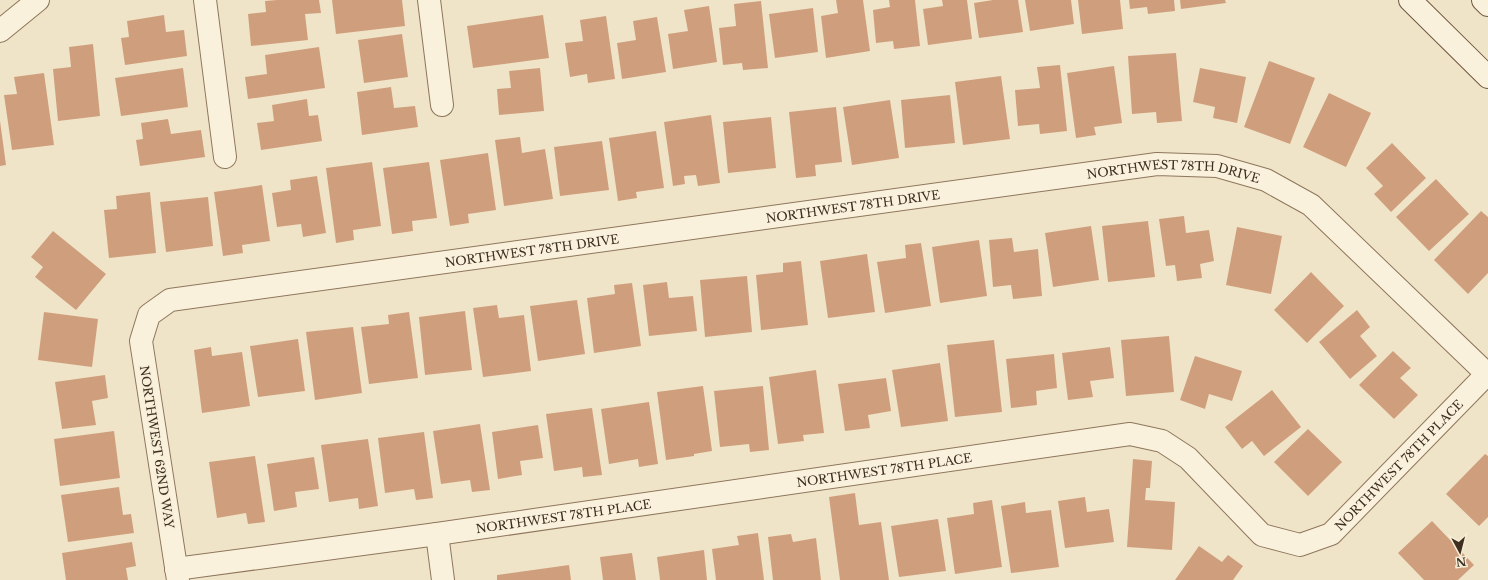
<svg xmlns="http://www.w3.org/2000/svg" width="1488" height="580" font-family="'Libre Baskerville',serif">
<rect width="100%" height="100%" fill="#f0e4c8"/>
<path fill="#cf9f7d" d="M277 0H319L321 13 305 14 308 40 251 46 248 14 266 12 265 1Z
M332 0H402L405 26 336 34Z
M836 0H863L870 51 826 58 821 16 838 13Z
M889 0H915L920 46 894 49 893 41 876 43 873 10 890 7Z
M942 0H967L972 39 928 45 923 9 943 6Z
M993 0H1018L1023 32 979 38 974 3Z
M1025 0H1071L1074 24 1030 31Z
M1078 0H1120L1123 29 1082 34Z
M1129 0H1174L1175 11 1148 14 1147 7 1130 9Z
M1180 0H1225L1226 3 1181 9Z
M761 1 768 68 743 70 742 63 723 65 719 28 736 26 734 4Z
M709 6 717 62 673 69 668 34 688 31 684 10Z
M813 8 818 52 775 58 769 14Z
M164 15 166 32 184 30 187 56 125 65 121 38 129 37 127 21Z
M543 15 549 58 473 68 467 26Z
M606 16 615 79 588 83 587 74 570 77 565 43 583 41 580 20Z
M657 17 666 72 622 79 617 43 636 40 633 21Z
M402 34 408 77 364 83 358 40Z
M93 44 100 116 58 121 53 69 71 67 69 47Z
M319 47 325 88 248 99 245 77 267 74 265 55Z
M1176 53 1182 121 1157 123 1156 112 1132 114 1128 56Z
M1269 61 1315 78 1290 144 1244 127Z
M1060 65 1067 131 1040 134 1039 124 1018 126 1015 90 1040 88 1037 67Z
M1114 66 1122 123 1094 127 1096 135 1076 138 1067 73Z
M183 68 188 107 121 116 115 78Z
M540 68 544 111 499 115 497 89 511 88 509 71Z
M1200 68 1246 77 1237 123 1213 118 1215 107 1193 102Z
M44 73 54 145 12 150 4 95 17 94 14 77Z
M1001 76 1010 139 963 145 955 82Z
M391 87 394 108 415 106 418 127 362 135 357 92Z
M1329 93 1371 113 1346 167 1303 147Z
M950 95 955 143 905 148 901 100Z
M307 99 309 116 318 115 322 141 261 150 257 123 274 121 272 105Z
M890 100 899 158 852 165 843 107Z
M836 107 842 162 815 165 816 176 796 178 789 112Z
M711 115 720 183 698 186 696 175 684 176 685 184 673 186 664 122Z
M771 117 776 168 728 173 723 122Z
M168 119 171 134 201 130 205 157 140 166 136 140 143 139 141 123Z
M0 121 6 165 0 166Z
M656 131 664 188 636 192 637 198 618 201 609 138Z
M520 137 522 153 545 149 553 199 504 206 495 140Z
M602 141 609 190 560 196 554 147Z
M1392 143 1426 178 1391 212 1374 194 1383 186 1366 168Z
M488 153 496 210 468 214 469 223 450 226 440 160Z
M372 162 381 226 353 230 354 240 336 243 326 168Z
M429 162 437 218 412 221 413 231 392 234 383 168Z
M317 176 326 233 303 237 301 224 277 227 272 193 291 190 290 180Z
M1436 179 1469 214 1429 251 1396 217Z
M262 185 270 241 242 245 243 253 223 256 214 192Z
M150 192 156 253 109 258 104 210 117 209 116 196Z
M208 197 213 246 166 252 160 202Z
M1481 211 1488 217V273L1468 294 1434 260Z
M1184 216 1186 233 1209 230 1214 261 1200 264 1202 278 1177 281 1175 265 1166 266 1159 219Z
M1148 221 1155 277 1108 282 1102 226Z
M1091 226 1099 280 1053 287 1045 233Z
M1237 227 1282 236 1271 294 1226 285Z
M53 231 106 274 76 310 35 277 43 267 31 257Z
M1012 238 1014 252 1038 249 1042 296 1013 299 1011 285 993 287 989 240Z
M979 240 987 296 940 303 932 247Z
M921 243 931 306 885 313 877 262 906 258 905 245Z
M867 254 875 312 828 318 820 261Z
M801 261 808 325 761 330 756 275 783 272V263Z
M1311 272 1344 306 1307 343 1274 310Z
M747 276 752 332 705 337 700 280Z
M667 282 669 298 693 296 697 331 649 336 643 285Z
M632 283 641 346 594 353 587 298 615 294 614 285Z
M577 300 585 354 538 361 530 306Z
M497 305 499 318 524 315 531 371 483 377 473 308Z
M1357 310 1370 327 1360 336 1377 356 1350 379 1319 342Z
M465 311 472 370 425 375 419 317Z
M44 312 98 319 92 367 38 360Z
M409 312 418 378 369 384 361 327 389 324 388 315Z
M353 327 362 393 315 400 306 332Z
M1169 336 1174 392 1126 396 1121 340Z
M298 339 305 391 258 397 250 346Z
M994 340 1002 412 955 417 947 345Z
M211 347 212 356 242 352 250 406 202 413 194 350Z
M1110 347 1114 378 1090 381 1093 397 1068 400 1062 353Z
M1393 351 1411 368 1400 378 1418 395 1394 419 1359 385Z
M1054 354 1057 388 1036 391 1037 405 1011 408 1006 359Z
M1195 356 1242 371 1232 401 1209 394 1205 409 1180 400Z
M940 363 948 421 901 427 892 370Z
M816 370 824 433 803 435 804 441 778 444 769 377Z
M105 375 108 398 92 401 96 425 62 429 55 382Z
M886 378 891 411 868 415 870 428 845 431 838 384Z
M703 386 712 451 694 454V456L666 460 657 392Z
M763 386 769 450 750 452 749 444 720 447 714 391Z
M1272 390 1301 427 1264 456 1252 441 1242 449 1225 427Z
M649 402 658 464 639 467 638 459 609 464 601 409Z
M592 408 602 475 583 477 582 467 554 471 546 414Z
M480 424 490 490 472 492 470 480 441 484 433 431Z
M538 425 543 458 520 461 522 475 498 479 492 432Z
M1308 429 1342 462 1308 496 1274 462Z
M114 431 120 478 60 486 54 439Z
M424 432 433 498 416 500 414 489 385 493 378 438Z
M368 439 378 506 359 509 358 498 329 502 321 445Z
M1485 454 1488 456V517L1479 526 1446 494Z
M255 456 265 522 248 524 246 513 217 518 209 462Z
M314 457 319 489 295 492 297 507 274 511 267 464Z
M1133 459 1152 461 1150 488H1146L1145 500 1175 502 1172 550 1127 547Z
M119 487 123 515 131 514 134 533 68 542 61 495Z
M855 493 859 525 881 522 889 580H840L829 497Z
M1085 497 1087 512 1109 509 1114 542 1065 548 1058 501Z
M992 500 1002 567 955 574 947 518 974 514 973 503Z
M1025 502 1026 513 1051 510 1059 567 1011 573 1001 506Z
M938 519 946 571 899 577 891 526Z
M1432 521 1474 565 1458 580H1424L1398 553Z
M758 533 764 580H716L712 549 739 545 737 536Z
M791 534 793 542 816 538 821 580H773L768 537Z
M132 542 136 566 126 568 128 580H66L62 553Z
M1199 546 1222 562 1228 555 1243 566 1233 580H1175Z
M704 550 707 580H660L657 557Z
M632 553 636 580H603L600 557Z
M569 565 571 580H497V575Z"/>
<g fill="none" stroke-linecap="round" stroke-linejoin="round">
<g stroke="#8d765c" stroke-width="24">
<g id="street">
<path d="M205 0 225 157"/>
<path d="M429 0 442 105"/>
<path d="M0 31 38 0"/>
<path d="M437 534 443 580"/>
<path id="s1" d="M176 569 437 534 1130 434 1162 441 1188 458 1262 535 1300 545 1331 534 1487 374"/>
<path id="s2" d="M178 580 141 341 149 315 170 300 1157 164 1217 166 1266 180 1311 205 1488 375"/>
</g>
</g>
<g stroke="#6f573f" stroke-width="24">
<path id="secondary" d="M1410 0 1488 77
M1483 0 1488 5"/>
</g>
<use href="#street" stroke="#faf1dc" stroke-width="22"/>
<use href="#secondary" stroke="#faf1dc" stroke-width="22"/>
</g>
<g text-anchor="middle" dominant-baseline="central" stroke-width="3" stroke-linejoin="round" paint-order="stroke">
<g font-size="12" fill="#3d2e20" stroke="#f7eed8">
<text stroke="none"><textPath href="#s2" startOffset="1308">NORTHWEST 78TH DRIVE</textPath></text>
<text stroke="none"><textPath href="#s2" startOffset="984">NORTHWEST 78TH DRIVE</textPath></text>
<text stroke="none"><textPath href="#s2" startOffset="660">NORTHWEST 78TH DRIVE</textPath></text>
<text transform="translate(157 447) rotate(81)">NORTHWEST 62ND WAY</text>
<text stroke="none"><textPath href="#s1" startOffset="1303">NORTHWEST 78TH PLACE</textPath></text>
<text stroke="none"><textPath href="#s1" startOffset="715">NORTHWEST 78TH PLACE</textPath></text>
<text stroke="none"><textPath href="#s1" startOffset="391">NORTHWEST 78TH PLACE</textPath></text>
</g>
</g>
<g transform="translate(1460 552) rotate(173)" stroke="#f7eed8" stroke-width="3" paint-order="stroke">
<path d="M0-3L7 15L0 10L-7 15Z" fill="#3d2e20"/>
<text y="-6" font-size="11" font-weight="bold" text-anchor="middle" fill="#3d2e20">N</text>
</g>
</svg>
